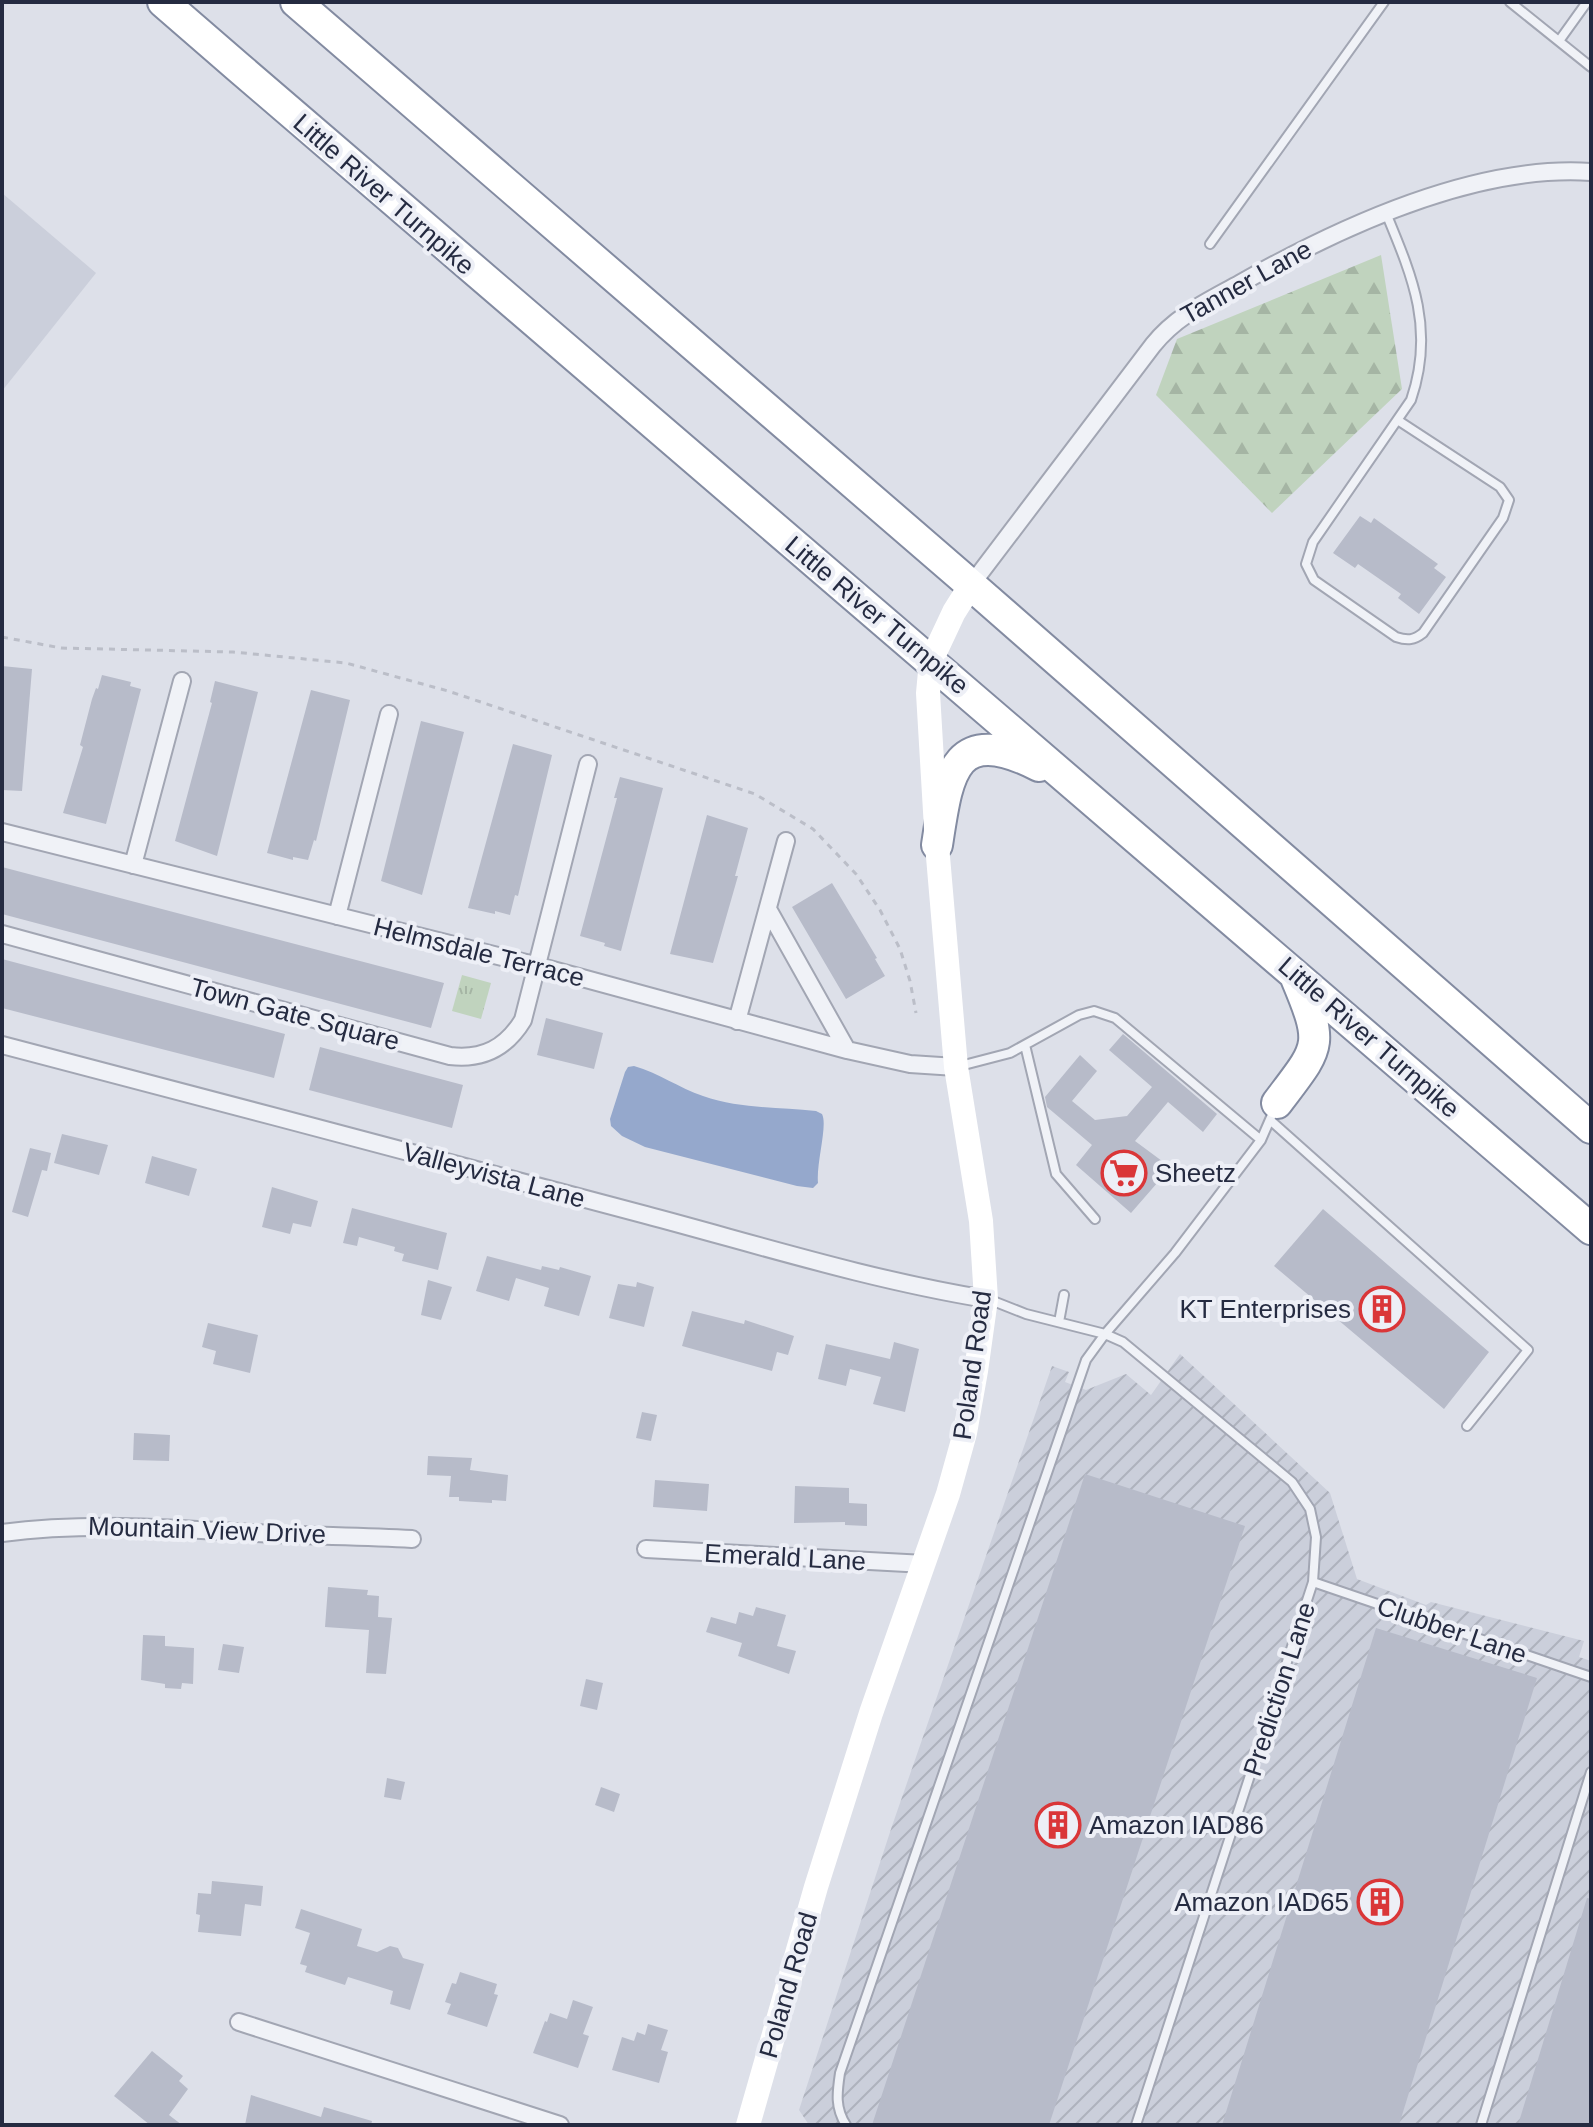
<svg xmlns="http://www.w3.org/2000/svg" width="1593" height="2127" font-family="Arial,sans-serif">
<defs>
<pattern id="industrial-furrows" width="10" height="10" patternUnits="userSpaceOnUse" patternTransform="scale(2)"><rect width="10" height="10" fill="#cbcfdb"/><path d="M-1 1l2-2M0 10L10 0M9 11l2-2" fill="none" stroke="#aeb2bd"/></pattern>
<pattern id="forest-firs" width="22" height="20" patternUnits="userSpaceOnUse" patternTransform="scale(2)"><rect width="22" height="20" fill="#c0d3be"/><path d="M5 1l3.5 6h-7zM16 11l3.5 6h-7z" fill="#a5b5a4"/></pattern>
<pattern id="park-tufts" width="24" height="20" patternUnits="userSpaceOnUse" patternTransform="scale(2)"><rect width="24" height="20" fill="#c0d3be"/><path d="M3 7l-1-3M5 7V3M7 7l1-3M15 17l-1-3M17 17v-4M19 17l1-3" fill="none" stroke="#a5b5a4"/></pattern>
</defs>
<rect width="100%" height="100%" fill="#dde0e9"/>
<path fill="#cbcfdb" d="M2 193 96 273 2 391Z"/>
<path fill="url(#industrial-furrows)" d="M1180 1354 1330 1493 1357 1579 1426 1605 1431 1602 1584 1641 1579 1657 1591 1661V2125H809L799 2110 892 1826 1052 1366 1069 1372 1065 1382 1086 1390 1126 1374 1151 1395Z"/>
<path fill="url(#forest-firs)" d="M1381 255 1402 389 1272 513 1156 395 1177 339Z"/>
<path fill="url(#park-tufts)" d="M462 975 491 983 481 1019 452 1011Z"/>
<path fill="#95a8cc" d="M634 1066C659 1073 679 1088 703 1096 740 1109 778 1107 816 1111L822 1114C828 1125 816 1163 818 1183L813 1188 797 1186 645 1147 622 1136 611 1126 610 1119 625 1072 628 1067Z"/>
<path fill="#b7bbc9" d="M1360 516 1371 523 1374 518 1438 564 1434 568 1446 577 1419 614 1398 598 1401 594 1358 564 1355 568 1333 553Z
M2 666 32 669 22 791 2 790Z
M102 675 131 682 130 686 141 689 106 824 63 813 83 747 80 745 92 699 96 688 98 689Z
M215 681 258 692 217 856 175 841 212 703 210 702Z
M311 690 350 700 316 841 314 840 308 860 293 857V860L267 853Z
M421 721 464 732 422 895 381 881Z
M513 744 552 755 518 896 515 895 510 915 495 911V914L468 908Z
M620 777 663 788 621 951 604 946 605 943 580 936 617 798H614Z
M707 815 748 828 735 876H738L713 963 670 954Z
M2 867 444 983 431 1028 2 914Z
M832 883 877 958 875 959 885 976 846 999 792 907Z
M2 959 285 1034 274 1078 2 1008Z
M546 1018 603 1033 594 1069 537 1055Z
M1123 1034 1217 1114 1203 1132 1168 1102 1135 1141 1162 1161V1181L1158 1182 1131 1213 1076 1165 1092 1145 1047 1107 1045 1097 1080 1055 1097 1071 1072 1101 1095 1120 1127 1116 1152 1087 1109 1050Z
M320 1047 463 1085 452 1128 309 1090Z
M62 1134 108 1145 99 1175 54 1163Z
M30 1148 51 1153 47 1171 42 1170 28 1217 12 1212Z
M152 1156 197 1169 189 1196 145 1183Z
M272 1187 318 1201 311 1227 293 1223 290 1234 262 1227Z
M352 1208 447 1233 438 1270 402 1261 404 1254 394 1251 395 1247 359 1237 357 1246 343 1243Z
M1323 1209 1489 1352 1444 1409 1274 1266Z
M487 1256 541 1270 542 1266 559 1270 560 1267 591 1276 579 1316 544 1306 549 1288 516 1278 509 1301 476 1291Z
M428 1280 452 1287 441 1320 421 1315Z
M637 1282 654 1287 644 1327 609 1318 618 1284 636 1287Z
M692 1311 744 1324 745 1320 794 1336 788 1355 777 1352 772 1371 682 1346Z
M208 1323 258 1335 250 1373 213 1364 216 1351 202 1347Z
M894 1342 919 1349 905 1412 873 1404 881 1377 850 1369 846 1386 818 1379 826 1344 890 1359Z
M642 1412 657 1415 651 1441 636 1438Z
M134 1433 170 1435 169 1461 133 1460Z
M428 1456 472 1458 470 1470 508 1475 506 1501 492 1500V1503L459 1501V1497H449L451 1476 427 1475Z
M1085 1474 1245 1526 1049 2125H872Z
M655 1480 709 1484 707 1511 653 1507Z
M795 1486 849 1488V1503L867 1504V1526L845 1525V1522L794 1523Z
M328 1587 368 1590 367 1595 379 1596 378 1617 392 1618 386 1674 366 1673 369 1630 325 1627Z
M756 1607 786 1615 777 1646 796 1651 789 1674 738 1656 742 1643 706 1632 711 1617 736 1624 739 1612 753 1616Z
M1376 1628 1537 1678 1399 2125H1222Z
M143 1635 165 1636V1646L194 1648 193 1684 182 1683 181 1689 165 1688V1684L141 1680Z
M223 1644 244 1647 239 1673 218 1670Z
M586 1679 603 1683 597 1710 580 1706Z
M387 1778 405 1782 401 1800 384 1797Z
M601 1787 620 1794 614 1812 595 1805Z
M212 1881 263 1886 261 1906 245 1904 241 1936 198 1932 200 1915 196 1914 198 1893 211 1894Z
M1587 1898 1591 1899V2125H1518Z
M301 1909 362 1929 357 1946 377 1952 390 1946 398 1948 403 1958 424 1964 410 2010 390 2004 393 1991 348 1977 345 1985 305 1972 307 1966 300 1964 310 1933 295 1928Z
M460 1972 497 1984 494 1994 498 1995 487 2027 447 2014 451 2004 445 2002 452 1983 456 1984Z
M573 2000 593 2007 583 2034 589 2036 578 2068 533 2053 545 2021 547 2022 550 2013 567 2019Z
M648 2024 668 2030 661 2050 668 2052 659 2083 612 2070 622 2037 634 2041 637 2032 645 2035Z
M152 2051 183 2076 179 2081 188 2089 169 2115 182 2125H150L114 2096Z
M251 2095 321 2117 324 2107 372 2121 371 2125H245Z"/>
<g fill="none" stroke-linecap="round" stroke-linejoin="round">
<g stroke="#a2a6b3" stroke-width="12">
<path id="lane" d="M1510 2 1591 67
M1559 41 1587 2
M1386 213C1413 278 1435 330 1411 400L1313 542 1306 564 1314 580 1396 637C1408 641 1414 640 1423 633L1503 518 1509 500 1500 487 1399 421
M1210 244 1384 2
M1025 1045 1056 1174 1095 1219
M960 1066 1010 1053 1079 1015 1094 1011 1115 1018 1261 1140
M1270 1120 1528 1350 1467 1426
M988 1299 1026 1314 1105 1334 1123 1342 1292 1482 1310 1509 1316 1537 1313 1582 1136 2125
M1059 1322 1064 1295
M1313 1582 1591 1677
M846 2125C835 2108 837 2093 840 2073L1086 1360 1105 1334 1175 1253 1261 1140 1275 1108
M1481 2125 1591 1772"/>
</g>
<g stroke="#a2a6b3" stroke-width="20">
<path id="street" d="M971 585 1153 345C1177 315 1209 301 1241 283 1340 227 1476 164 1591 172
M2 832 538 966 847 1050 910 1064 956 1067
M133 865 182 681
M769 911 847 1050
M337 916 389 714
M2 934 450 1056C483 1060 506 1048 523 1020L588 764
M737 1021 786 841
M2 1045C217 1101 431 1158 646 1215 759 1245 870 1280 986 1299
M2 1533C86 1522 169 1528 253 1533 306 1536 359 1536 412 1539
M646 1549 925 1564
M239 2022 560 2125"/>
</g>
<g stroke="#838ba1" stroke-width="34">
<path id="highway" d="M163 2C637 413 1117 817 1591 1229
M296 2 971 585 1591 1128
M937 845C948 774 953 722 1039 766
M1277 1103C1320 1046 1325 1047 1296 978"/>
</g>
<path stroke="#bbbec8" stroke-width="3" stroke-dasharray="6 6" stroke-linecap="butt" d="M2 637 61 648 233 652 346 663 448 691 755 794 813 829 856 874 880 910 900 949 910 981 916 1013"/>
<use href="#lane" stroke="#f0f2f7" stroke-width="8"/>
<use href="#street" stroke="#f0f2f7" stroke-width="16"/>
<path stroke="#fff" stroke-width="24" d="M748 2125 816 1887 871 1713 948 1494 965 1433 976 1371 986 1299 981 1221 956 1067 937 845 928 693 931 661 954 612 971 585"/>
<use href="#highway" stroke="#fff" stroke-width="30"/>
</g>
<defs>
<g id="supermarket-ring" transform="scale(2.3)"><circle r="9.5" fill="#edeff6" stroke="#da3638" stroke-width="1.5"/><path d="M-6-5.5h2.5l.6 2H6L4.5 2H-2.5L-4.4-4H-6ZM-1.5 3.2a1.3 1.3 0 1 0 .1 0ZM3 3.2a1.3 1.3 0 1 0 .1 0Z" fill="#da3638"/></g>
<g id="building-ring" transform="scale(2.3)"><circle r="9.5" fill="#edeff6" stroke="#da3638" stroke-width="1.5"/><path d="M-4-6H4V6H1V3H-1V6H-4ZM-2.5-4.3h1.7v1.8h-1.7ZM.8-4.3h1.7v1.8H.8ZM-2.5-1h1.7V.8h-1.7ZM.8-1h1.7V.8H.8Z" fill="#da3638"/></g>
</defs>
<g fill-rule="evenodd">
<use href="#supermarket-ring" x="1124" y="1173"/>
<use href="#building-ring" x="1382" y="1309"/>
<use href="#building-ring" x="1058" y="1825"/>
<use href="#building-ring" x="1380" y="1902"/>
</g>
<g text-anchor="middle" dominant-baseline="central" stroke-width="8" stroke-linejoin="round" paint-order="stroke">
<g font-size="26" fill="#252b41" stroke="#edeff6">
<text transform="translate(384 194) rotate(41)">Little River Turnpike</text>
<text transform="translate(1246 282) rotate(-29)">Tanner Lane</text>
<text transform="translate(877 615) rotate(40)">Little River Turnpike</text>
<text transform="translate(479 952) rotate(14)">Helmsdale Terrace</text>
<text transform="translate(295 1014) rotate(15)">Town Gate Square</text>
<text transform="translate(1369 1037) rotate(41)">Little River Turnpike</text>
<text transform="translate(494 1175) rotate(15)">Valleyvista Lane</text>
<text transform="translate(972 1365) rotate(-82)">Poland Road</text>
<text transform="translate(207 1530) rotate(2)">Mountain View Drive</text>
<text transform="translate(785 1557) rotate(3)">Emerald Lane</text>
<text transform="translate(1452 1630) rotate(19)">Clubber Lane</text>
<text transform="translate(1279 1689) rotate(-72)">Prediction Lane</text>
<text transform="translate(788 1985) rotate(-74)">Poland Road</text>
</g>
<g font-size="26" fill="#252b41" stroke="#edeff6" text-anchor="start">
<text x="1155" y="1173">Sheetz</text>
<text x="1351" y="1309" text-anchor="end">KT Enterprises</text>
<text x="1089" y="1825">Amazon IAD86</text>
<text x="1349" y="1902" text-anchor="end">Amazon IAD65</text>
</g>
</g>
<rect width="1593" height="2127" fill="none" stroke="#252b41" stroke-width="8"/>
</svg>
